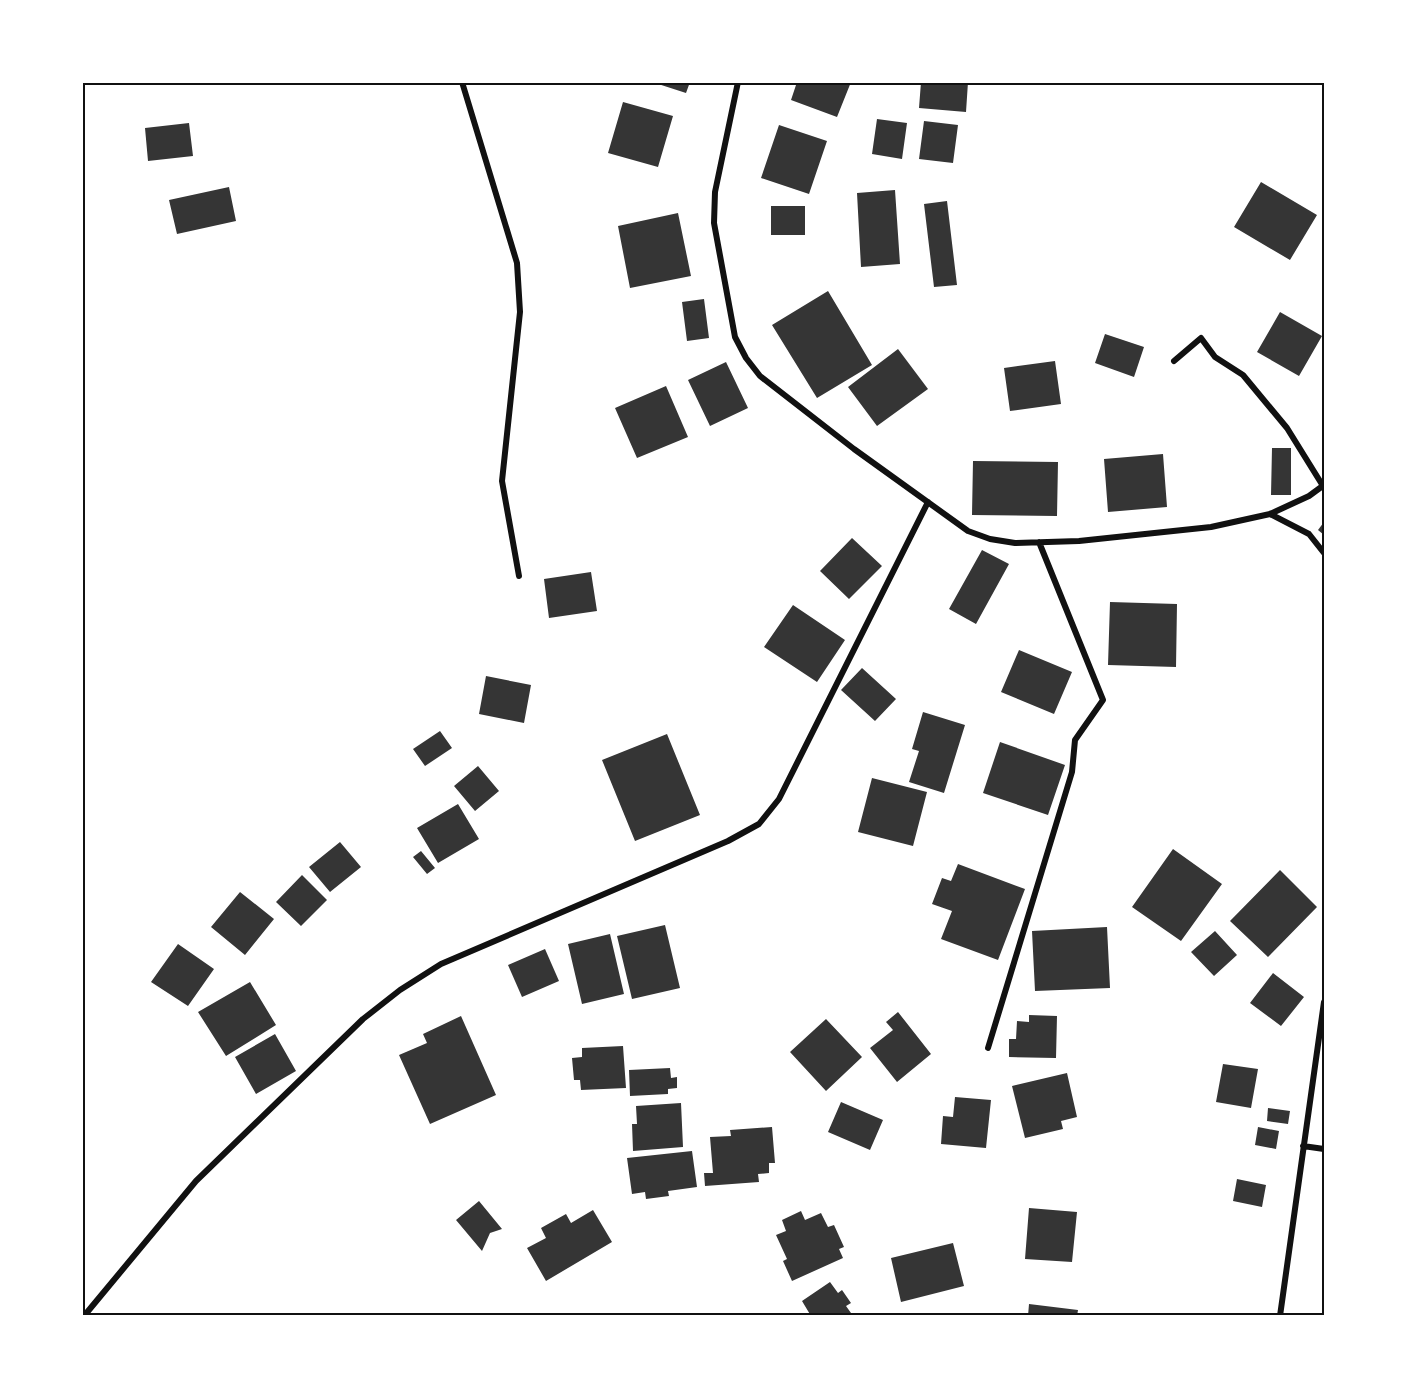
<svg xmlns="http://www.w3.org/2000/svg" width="1407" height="1398" font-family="Montserrat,sans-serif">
<rect width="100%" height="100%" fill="#fff"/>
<path fill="#353535" d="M652 82H690L686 93Z
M797 82H851L837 117 791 100Z
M921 82H968L966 112 919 108Z
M623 102 673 116 658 167 608 153Z
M877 119 907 123 902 159 872 154Z
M924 121 958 125 953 163 919 159Z
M189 123 193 156 148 161 145 128Z
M779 125 827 141 809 194 761 178Z
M1261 182 1317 215 1290 260 1234 227Z
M229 187 236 221 177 234 169 200Z
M895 190 900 264 861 267 857 193Z
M947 201 957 285 934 287 924 204Z
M771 206H805V235H771Z
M678 213 691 276 630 288 618 226Z
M828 291 872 365 817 398 772 325Z
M704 299 709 338 687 341 682 302Z
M1280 312 1322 336 1299 376 1257 352Z
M1105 334 1144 347 1134 377 1095 363Z
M898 349 928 389 877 426 848 387Z
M1055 361 1061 404 1010 411 1004 368Z
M726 362 748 408 710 426 688 380Z
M666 386 688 437 637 458 615 408Z
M1272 448H1291V495H1271Z
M1163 454 1167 507 1108 512 1104 459Z
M973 461 1058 462 1057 516 972 515Z
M1324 522V535L1318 530Z
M852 538 882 566 849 599 820 571Z
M982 550 1009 564 976 624 949 609Z
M591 572 597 611 549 618 544 579Z
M1110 602 1177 604 1176 667 1108 665Z
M793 605 845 640 817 682 764 647Z
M1019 650 1072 672 1054 714 1001 692Z
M862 668 896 699 875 721 841 690Z
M486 676 531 685 524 723 479 714Z
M923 712 965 725 944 793 909 782 919 751 912 749Z
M440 731 452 748 425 766 413 749Z
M667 734 700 815 635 841 602 760Z
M1000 742 1065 765 1048 815 983 793Z
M478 766 499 791 475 811 454 786Z
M872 778 927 792 913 846 858 832Z
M458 804 479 839 438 863 417 828Z
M340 842 361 867 330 892 309 867Z
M1173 849 1222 884 1181 941 1132 907Z
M421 851 435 868 427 874 413 857Z
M958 864 1025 889 998 960 941 939 952 911 932 904 942 878 951 881Z
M1280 870 1317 907 1268 957 1230 921Z
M302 875 327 900 301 926 276 902Z
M240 892 274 919 245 955 211 927Z
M665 925 680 988 632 999 617 936Z
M1107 927 1110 988 1035 991 1032 931Z
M1215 931 1237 955 1214 976 1191 952Z
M610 934 624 994 582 1004 568 944Z
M178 944 214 969 188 1006 151 982Z
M545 949 559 981 522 997 508 965Z
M1273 973 1304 997 1281 1026 1250 1003Z
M250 982 276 1025 226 1056 198 1012Z
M898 1012 931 1054 897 1082 870 1048 893 1030 886 1022Z
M1029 1015 1057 1016 1056 1058 1009 1057V1039H1016L1017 1021 1029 1022Z
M461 1016 496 1095 430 1124 399 1055 427 1043 423 1034Z
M826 1019 862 1057 826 1091 790 1052Z
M275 1034 296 1071 256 1094 235 1057Z
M623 1046 626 1088 581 1090 580 1080H574L572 1058 582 1057V1048Z
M1223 1064 1258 1069 1251 1108 1216 1102Z
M670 1068 671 1078 677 1077V1088L668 1089V1094L630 1096 629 1070Z
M1067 1073 1077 1117 1061 1121 1063 1129 1025 1138 1012 1086Z
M955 1097 991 1100 986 1148 941 1144 943 1116 953 1117Z
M841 1102 883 1120 870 1150 828 1132Z
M681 1103 683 1147 633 1151 632 1124H637L636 1106Z
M1268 1108 1290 1111 1288 1124 1267 1121Z
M772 1127 775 1163H769V1173L758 1174 759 1182 705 1186 704 1173H713L710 1137 731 1136 730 1130Z
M1258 1127 1279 1131 1276 1149 1255 1145Z
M692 1151 697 1187 668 1191 669 1196 646 1199 645 1192 632 1194 627 1158Z
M1237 1179 1266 1185 1262 1207 1233 1201Z
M479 1201 502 1229 490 1233 482 1251 456 1220Z
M1029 1208 1077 1212 1072 1262 1025 1259Z
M593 1210 612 1242 546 1281 527 1248 546 1238 541 1228 566 1214 571 1223Z
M801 1211 805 1220 821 1213 828 1227 834 1225 844 1247 839 1249 843 1258 792 1281 783 1261 787 1259 776 1235 786 1231 782 1220Z
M953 1243 964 1286 901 1302 891 1258Z
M830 1282 838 1293 842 1290 851 1303 846 1306 851 1313 811 1316 802 1301Z
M1029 1304 1078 1310 1077 1316H1028Z"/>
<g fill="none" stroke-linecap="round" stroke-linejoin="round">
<path stroke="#111" stroke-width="6" d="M462 82 517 263 520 312 502 481 519 576
M738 82 715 192 714 223 735 337 746 358 760 376 854 449 968 531 990 539 1015 543 1079 541 1211 527 1270 514 1309 496 1324 485
M1174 361 1201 338 1215 357 1243 375 1287 428 1323 486
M1270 514 1309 534 1324 553
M988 1048 1072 772 1075 740 1103 700 1039 542
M1303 1146 1324 1149
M84 1316 196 1181 363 1019 400 990 441 964 728 841 759 824 779 799 928 502
M1280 1316 1324 1002"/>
</g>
<rect width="1407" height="1398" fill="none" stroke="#ffffff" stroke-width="168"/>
<rect x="84" y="84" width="1239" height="1230" fill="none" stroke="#111" stroke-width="2"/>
</svg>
